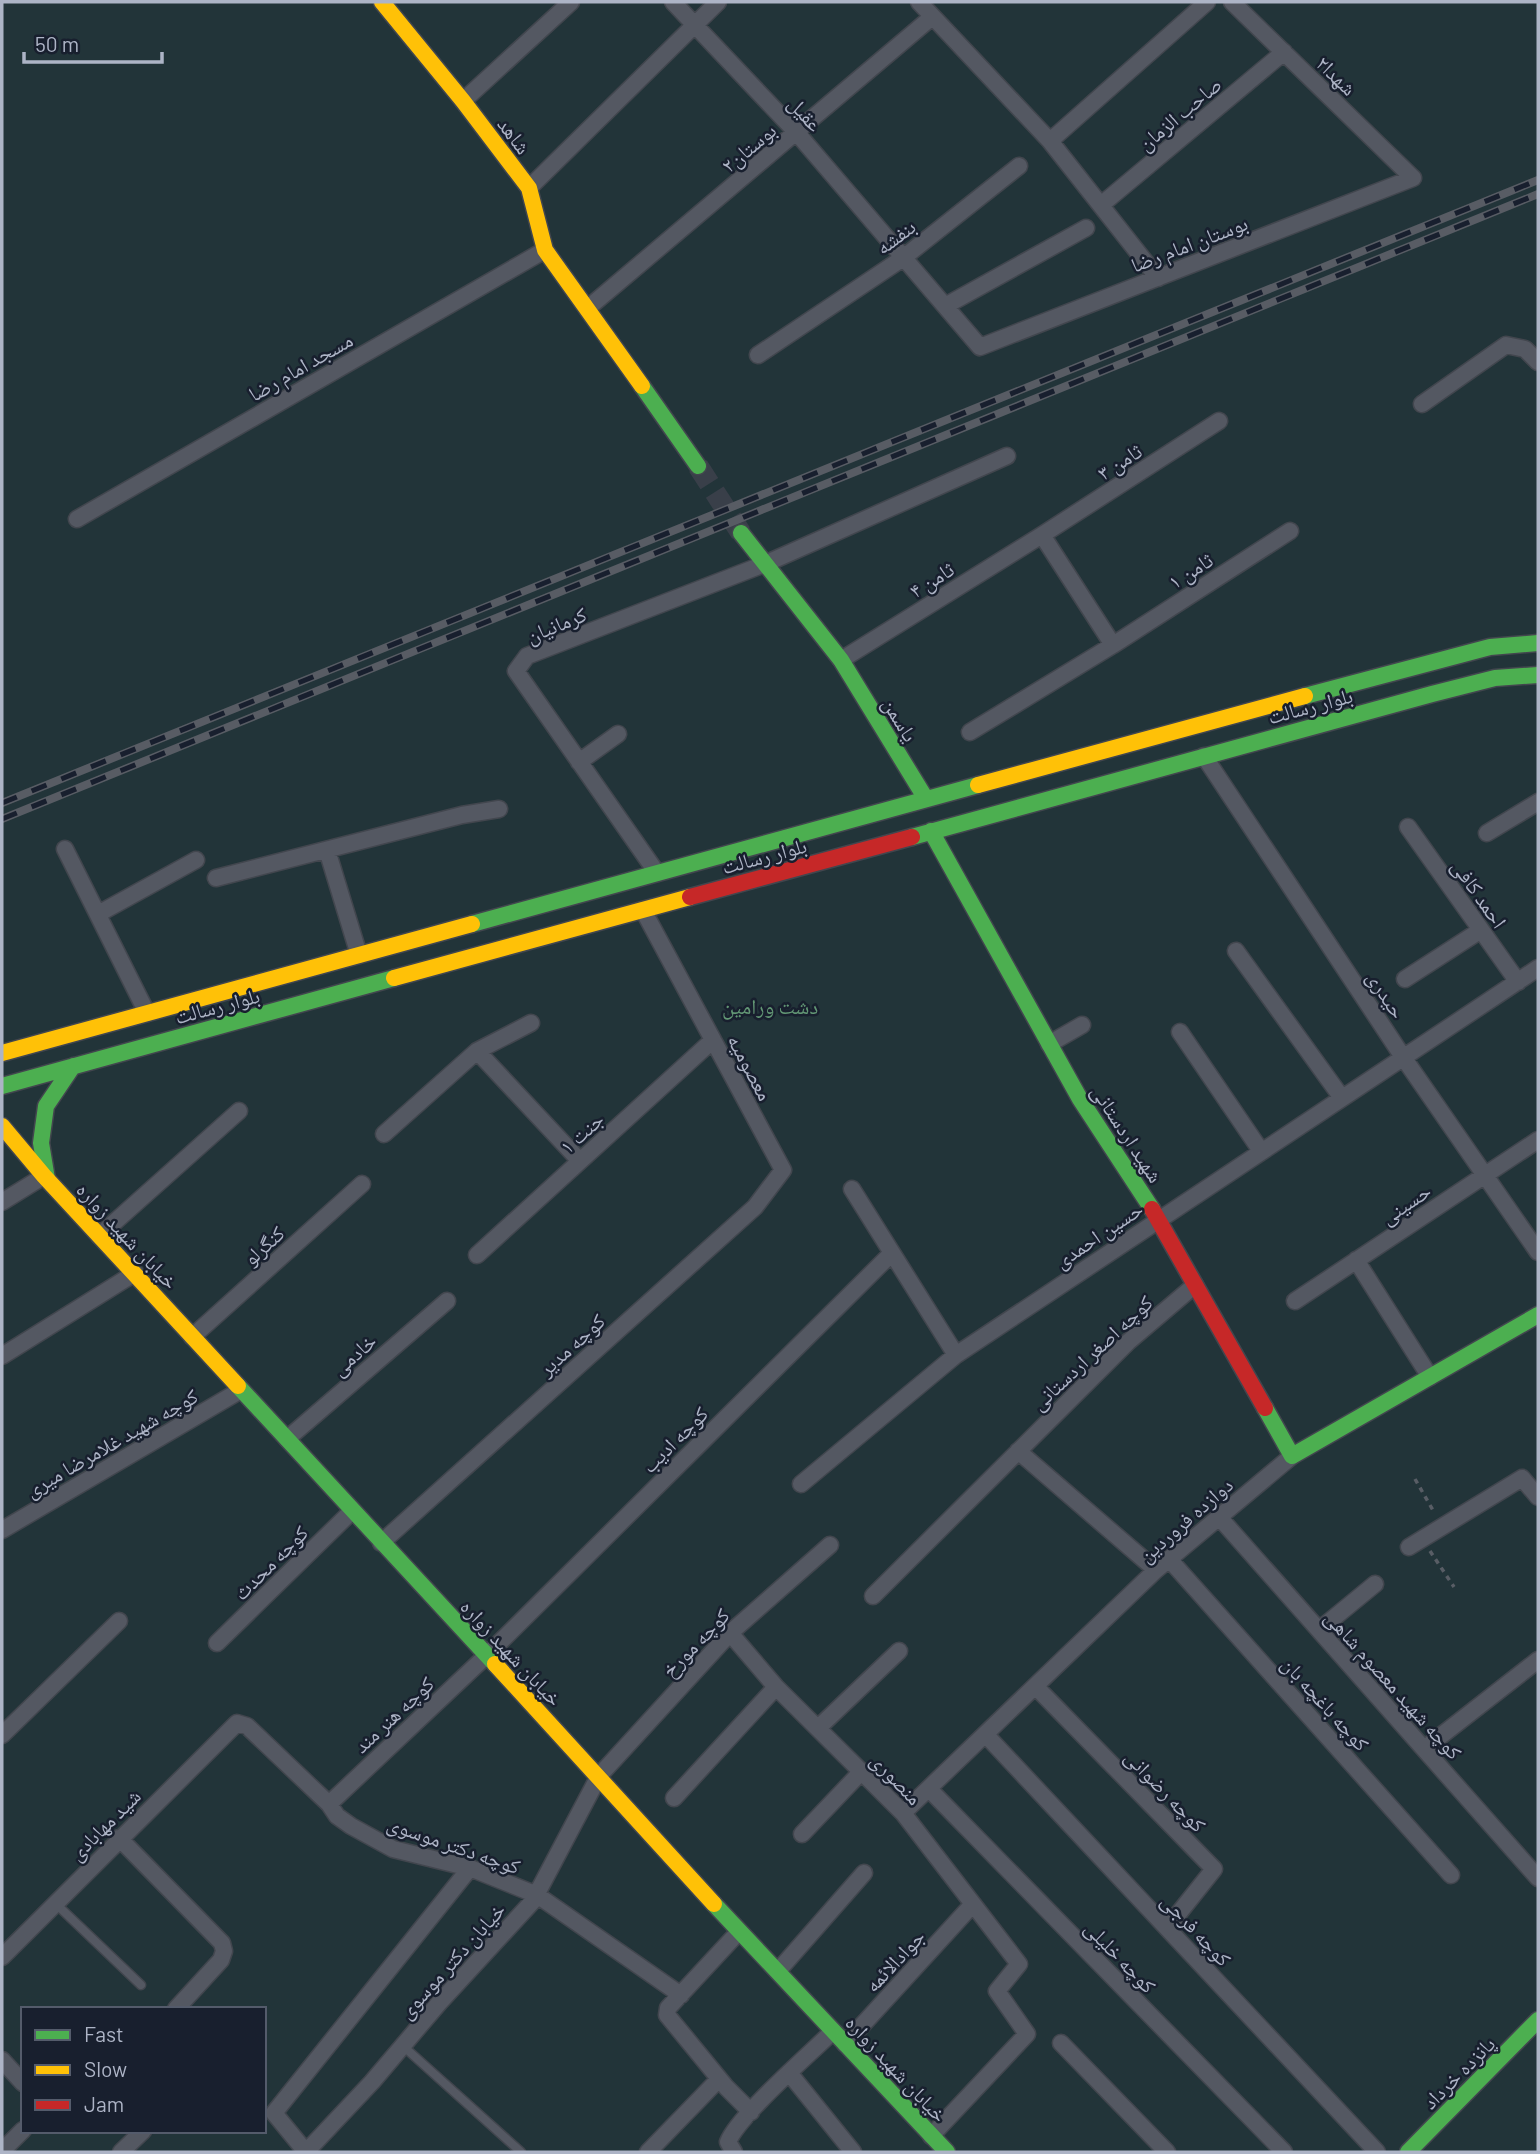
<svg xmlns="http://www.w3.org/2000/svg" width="1540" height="2154" font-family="Barlow,'Noto Naskh Arabic',sans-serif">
<rect width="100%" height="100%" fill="#252a33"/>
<path fill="#223439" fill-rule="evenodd" d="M2 2H1538V2152H2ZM23 2009H264V2131H23Z"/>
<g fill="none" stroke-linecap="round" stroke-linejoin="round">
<path stroke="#393f49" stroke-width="21" stroke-dasharray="21 10" stroke-linecap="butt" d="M698 466 741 533"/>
<g stroke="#42464e" stroke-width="11">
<path id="lane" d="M55 1903 141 1985
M403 2046 521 2152"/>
</g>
<g stroke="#42464e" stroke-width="19">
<path id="street" d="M673 2 797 133 980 347 1413 178 1232 2
M919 2 1050 141 1158 278
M463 101 571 2
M1050 141 1207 2
M529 188 718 2
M1101 205 1284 52
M945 306 1086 228
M588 308 932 17
M758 355 903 258 1019 166
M1422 404 1506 345 1525 349 1538 362
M77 519 545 250
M1042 535 1113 645
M841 660 1042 535 1219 421
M970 732 1113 645 1290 531
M1204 756 1403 1057 1538 1252
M579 762 618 734
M1408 827 1518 982
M1487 833 1538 802
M65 849 147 1013
M327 850 359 955
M657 873 516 671 527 656 767 563 1007 456
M216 878 462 815 499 809
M98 914 196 860
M1236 951 1342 1098
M1405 979 1481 930
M1180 1032 1261 1151
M1049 1044 1082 1025
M477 1051 580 1161
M384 1134 477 1051 531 1023
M852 1189 956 1355
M2 1202 44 1176
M99 1236 239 1111
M477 1255 713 1040
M1356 1260 1430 1377
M1295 1301 1538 1140
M192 1337 362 1184
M2 1356 135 1273
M287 1439 447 1301
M1018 1451 1156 1570
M801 1484 956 1355 1538 968
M1219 1517 1538 1878
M2 1530 241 1390
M381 1543 755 1207 783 1170 643 910
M1409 1547 1522 1478 1538 1497
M1169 1559 1451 1875
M873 1596 1128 1342 1195 1285
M1319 1630 1375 1584
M730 1633 776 1687 903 1813 1019 1964 997 1991 1027 2034 931 2136
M217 1643 352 1511
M1036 1687 1214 1869 1167 1928
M818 1728 899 1651
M2 1735 119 1621
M986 1735 1377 2152
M1424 1749 1538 1660
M929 1789 1284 2152
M674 1798 776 1687
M329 1804 486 1656 892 1253
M903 1813 1156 1570 1292 1456
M802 1834 862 1771
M119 1838 222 1943 224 1951 221 1960 176 2009
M733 1938 668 2008 667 2015 726 2087 751 2112
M2 1957 237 1723 247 1726 329 1804 337 1816 351 1826 393 1849 470 1868 537 1895 681 1995
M778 1971 864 1873
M1061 2043 1167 2152
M845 2044 973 1904
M2 2060 23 2083
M790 2074 853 2152
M2 2151 23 2130
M121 2152 143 2131
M306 2152 372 2082 439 2003 533 1901 599 1776 730 1633 830 1545
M306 2152 274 2113 470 1868
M648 2152 719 2079
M734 2152 728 2142C738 2116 810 2054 833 2031"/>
</g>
<g stroke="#42464e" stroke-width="19">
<path id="fast" d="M642 386 698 466
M741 533 841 660 926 799
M1305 696 1490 647 1538 643
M931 831 1080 1099 1152 1209
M912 837 1432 694 1495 678 1538 675
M472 924 978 785
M2 1086 394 978
M47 1179 41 1143 46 1106 73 1066
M238 1386 495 1664
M1265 1408 1292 1456 1538 1315
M714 1904 947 2152
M1408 2152 1538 2020"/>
</g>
<g stroke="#42464e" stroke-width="19">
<path id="slow" d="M382 2 463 101 529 188 545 250 642 386
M978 785 1305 696
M394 978 690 897
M2 1053 472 924
M2 1126 44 1176 238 1386
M495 1664 714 1904"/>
</g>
<g stroke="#42464e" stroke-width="19">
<path id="jam" d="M690 897 912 837
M1152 1209 1265 1408"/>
</g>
<path stroke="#585d65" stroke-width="3.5" stroke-dasharray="5 5" stroke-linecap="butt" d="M1415 1479 1434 1512
M1430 1551 1454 1587"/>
<use href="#lane" stroke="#545862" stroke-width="8"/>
<use href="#street" stroke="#545862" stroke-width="16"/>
<use href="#fast" stroke="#4caf50" stroke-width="16"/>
<use href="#slow" stroke="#ffc107" stroke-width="16"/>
<use href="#jam" stroke="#c62828" stroke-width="16"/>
<g stroke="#585c64" stroke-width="8">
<path id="rail" d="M2 803 1538 180
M2 819 1538 194"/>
</g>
<use href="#rail" stroke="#181f2e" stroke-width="5" stroke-dasharray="16" stroke-linecap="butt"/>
</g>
<g text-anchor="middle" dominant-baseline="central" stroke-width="5" stroke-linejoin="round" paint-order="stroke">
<g font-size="21" fill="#adb4c6" stroke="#181f2e">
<text transform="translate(1337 75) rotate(44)">شهدا۲</text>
<text transform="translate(806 113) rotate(48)">عقیل</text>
<text transform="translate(1179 113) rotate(-40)">صاحب الزمان</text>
<text transform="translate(515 135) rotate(53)">شاهد</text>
<text transform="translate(748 147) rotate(-40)">بوستان۲</text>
<text transform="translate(895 236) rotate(-37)">بنفشه</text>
<text transform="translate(1189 243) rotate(-21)">بوستان امام رضا</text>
<text transform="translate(300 366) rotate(-30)">مسجد امام رضا</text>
<text transform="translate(1119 461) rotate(-33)">ثامن ۳</text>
<text transform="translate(1190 570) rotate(-33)">ثامن ۱</text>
<text transform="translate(931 579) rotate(-32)">ثامن ۴</text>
<text transform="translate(556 624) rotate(-22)">کرمانیان</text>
<text transform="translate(1310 705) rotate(-15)">بلوار رسالت</text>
<text transform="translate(901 719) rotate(59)">یاسمن</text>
<text transform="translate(764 855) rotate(-15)">بلوار رسالت</text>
<text transform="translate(1480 893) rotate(55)">احمد کافی</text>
<text transform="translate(1387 994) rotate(57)">حیدری</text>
<text transform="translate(217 1005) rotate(-15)">بلوار رسالت</text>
<text transform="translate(751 1067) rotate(62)">معصومیه</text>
<text transform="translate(581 1132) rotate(-42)">جنت ۱</text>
<text transform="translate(1128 1133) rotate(57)">شهید اردستانی</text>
<text transform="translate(1405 1203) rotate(-34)">حسینی</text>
<text transform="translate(1098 1234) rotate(-34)">حسین احمدی</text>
<text transform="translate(128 1235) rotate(47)">خیابان شهید زواره</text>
<text transform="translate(263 1245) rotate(-42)">کنگرلو</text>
<text transform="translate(571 1344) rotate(-42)">کوچه مدیر</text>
<text transform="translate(1091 1352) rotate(-43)">کوچه اصغر اردستانی</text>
<text transform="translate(353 1354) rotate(-41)">خادمی</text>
<text transform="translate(674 1439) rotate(-45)">کوچه ادیب</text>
<text transform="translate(111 1442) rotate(-30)">کوچه شهید غلامرضا میری</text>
<text transform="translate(1185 1519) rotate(-41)">دوازده فروردین</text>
<text transform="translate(270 1562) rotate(-45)">کوچه محدث</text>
<text transform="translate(695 1642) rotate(-46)">کوچه مورخ</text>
<text transform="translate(512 1652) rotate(47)">خیابان شهید زواره</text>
<text transform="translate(1394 1684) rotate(48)">کوچه شهید معصوم شاهی</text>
<text transform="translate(1326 1703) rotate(48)">کوچه باغچه بان</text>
<text transform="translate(393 1714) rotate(-43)">کوچه هنر مند</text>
<text transform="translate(897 1778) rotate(46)">منصوری</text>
<text transform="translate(1166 1790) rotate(46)">کوچه رضوانی</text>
<text transform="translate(104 1824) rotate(-45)">شید مهابادی</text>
<text transform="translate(454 1844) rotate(19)">کوچه دکتر موسوی</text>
<text transform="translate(1197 1929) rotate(47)">کوچه فرجی</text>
<text transform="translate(1121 1956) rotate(46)">کوچه خلیلی</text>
<text transform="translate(451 1960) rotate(-48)">خیابان دکتر موسوی</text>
<text transform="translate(894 1960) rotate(-47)">جوادالائمه</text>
<text transform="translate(897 2068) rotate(47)">خیابان شهید زواره</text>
<text transform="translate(1458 2072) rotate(-45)">پانزده خرداد</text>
</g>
<g font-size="21" fill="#639875" stroke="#181f2e">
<text x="770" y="1005">دشت ورامین</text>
</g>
</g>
<rect width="1540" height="2154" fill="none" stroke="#adb4c6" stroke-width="7"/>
<rect x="21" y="2007" width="245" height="126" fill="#181f2e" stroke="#545b6b" stroke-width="2"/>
<rect x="35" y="2030" width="35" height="10" fill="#4caf50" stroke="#545b6b" stroke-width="2"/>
<text x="84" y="2042" font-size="21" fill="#adb4c6">Fast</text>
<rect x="35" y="2065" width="35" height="10" fill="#ffc107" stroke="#545b6b" stroke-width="2"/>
<text x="84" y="2077" font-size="21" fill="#adb4c6">Slow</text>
<rect x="35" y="2100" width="35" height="10" fill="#c62828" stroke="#545b6b" stroke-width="2"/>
<text x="84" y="2112" font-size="21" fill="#adb4c6">Jam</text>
<path d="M24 52v10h138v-10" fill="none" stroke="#adb4c6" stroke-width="3.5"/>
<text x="35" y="52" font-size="21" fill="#adb4c6" stroke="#181f2e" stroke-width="5" paint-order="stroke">50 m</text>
</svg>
